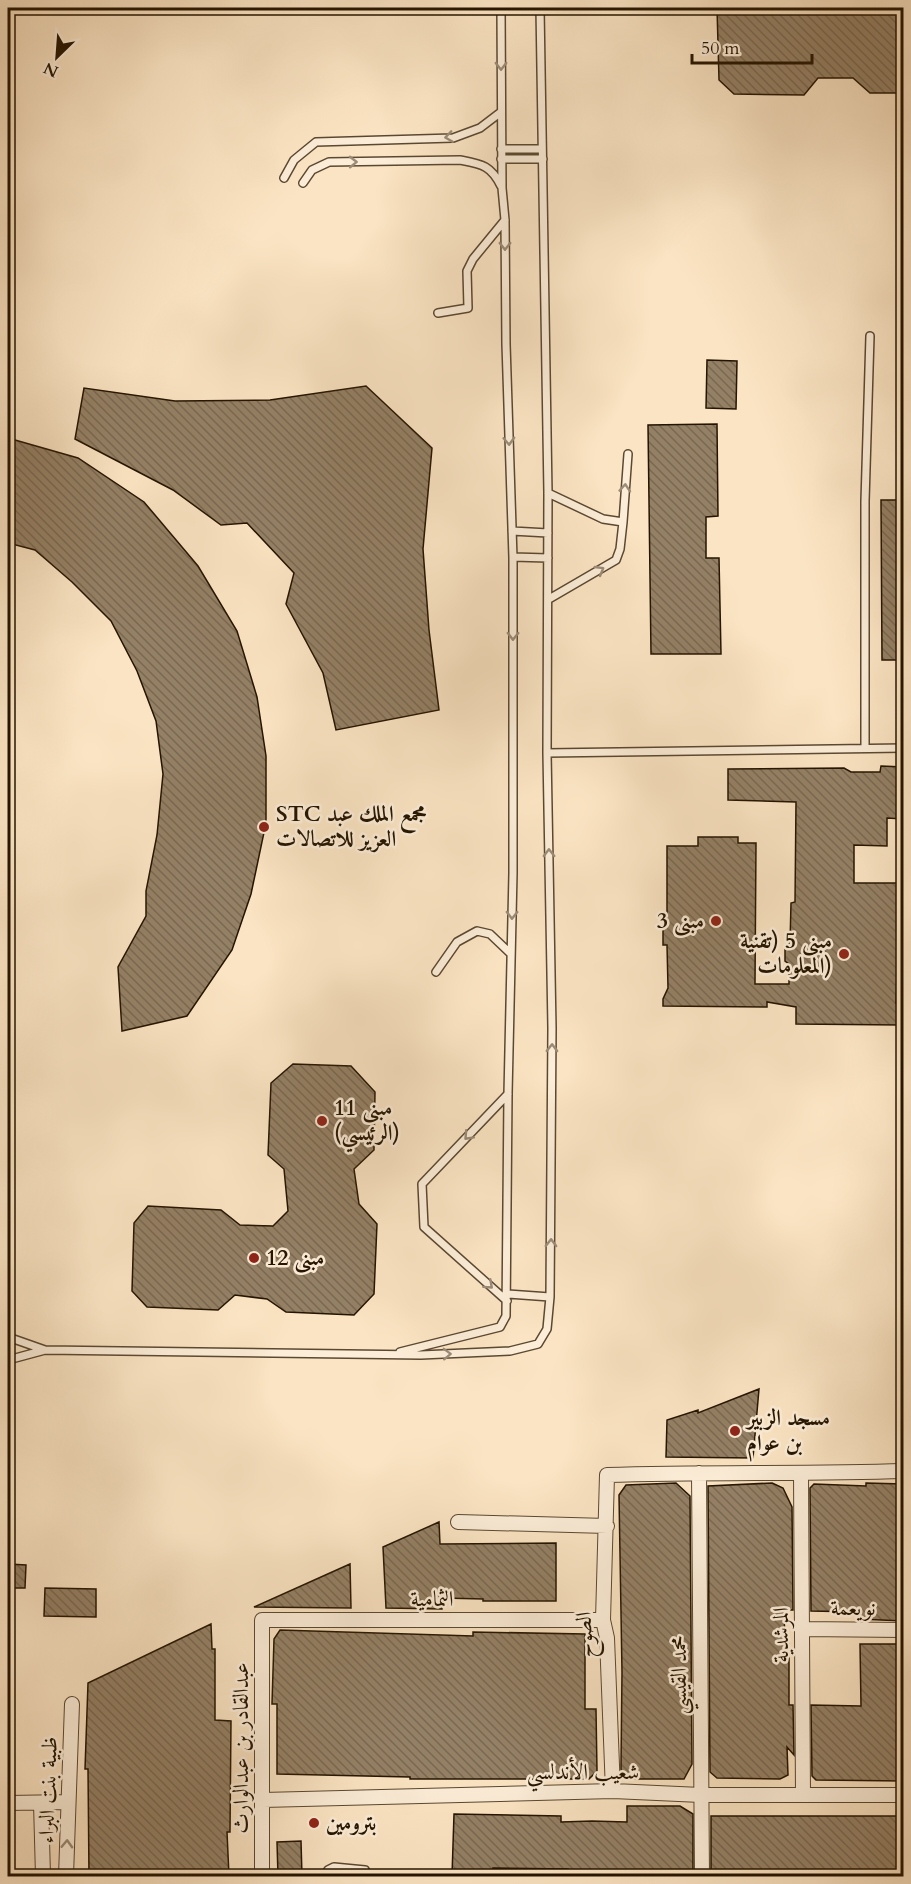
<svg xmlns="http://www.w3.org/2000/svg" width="911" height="1884" font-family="Cardo,Amiri,serif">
<defs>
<pattern id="building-back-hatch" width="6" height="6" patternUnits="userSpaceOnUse" patternTransform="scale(1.5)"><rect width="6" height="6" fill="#948065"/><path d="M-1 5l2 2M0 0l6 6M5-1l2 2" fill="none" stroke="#796851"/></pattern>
</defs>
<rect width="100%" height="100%" fill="#fbe4c3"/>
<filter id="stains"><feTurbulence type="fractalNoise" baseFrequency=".00333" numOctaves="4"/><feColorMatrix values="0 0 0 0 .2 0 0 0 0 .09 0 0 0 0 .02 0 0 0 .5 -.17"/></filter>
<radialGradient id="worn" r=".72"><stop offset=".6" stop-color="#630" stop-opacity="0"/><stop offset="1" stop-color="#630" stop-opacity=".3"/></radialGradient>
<path fill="url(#building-back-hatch)" stroke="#251400" stroke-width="1.5" d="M717 8H903V93H870L853 78H818L804 95 734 94 719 80Z
M707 360 737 361 736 409 706 408Z
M366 386 432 448 423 549 429 630 439 710 336 730 323 673 286 604 294 573 247 523 221 525 173 490 75 439 84 388 175 401 270 400Z
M717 424 718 516 706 517V558H719L721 654H651L648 425Z
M8 438 78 458 144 502 198 566 237 631 257 697 266 756V823L251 894 232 950 187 1016 122 1031 118 967 146 916V891L157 835 163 774 156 721 137 671 111 621 72 582 35 550 8 543Z
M881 500H903V660H882Z
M881 766 903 767V819L887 818V846L854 845V883H900V904H897V937L903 936V971H897L896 1003H900V1025L796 1024V1007L767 1002V1007L663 1006V999L668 988 667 945H663V926H667V846H698V837H738V843H756L755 984H789V964L785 961V947L790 943 791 903 795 902 796 802 728 800V769L844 768 851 772H880Z
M293 1064 351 1066 375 1092 374 1150 354 1169 359 1204 377 1224 374 1294 354 1315 286 1312 267 1299 235 1295 218 1310 147 1307 132 1291 134 1223 148 1206 221 1210 240 1225 273 1226 288 1211 284 1169 268 1155 271 1083Z
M759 1389 753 1458 666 1457 667 1420 698 1410V1413Z
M676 1483 690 1496 692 1764 684 1779H627L621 1774V1765L622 1672 619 1495 626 1485Z
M772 1483 783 1488 792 1507 793 1610H784L785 1644H789V1705H793L794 1755 787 1747 788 1775 780 1779 717 1778 710 1772 708 1486Z
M866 1483 903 1484V1621L859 1619V1612L811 1611 810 1488 814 1484 866 1486Z
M439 1522 440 1544 556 1543V1601H483V1599L442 1598V1609L386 1608 383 1547Z
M8 1564 26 1565 25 1588H8Z
M350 1564 351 1608 254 1607Z
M45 1588 96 1589V1617L44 1616Z
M211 1624 212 1649H215V1720L231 1721 230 1832H227L229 1876H89L88 1769H85L88 1683Z
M280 1630 473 1636V1632L585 1634V1709H596L597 1771 589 1779H410V1777L277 1774V1704H272L274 1639Z
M860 1644H903V1781L816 1780 812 1776 811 1705 861 1706Z
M627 1806H680L693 1814V1876H568V1869L493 1868V1876H452L454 1814 561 1816V1822L592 1821 627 1822Z
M711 1816H903V1876H711Z
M301 1841 302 1876H278L277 1842Z"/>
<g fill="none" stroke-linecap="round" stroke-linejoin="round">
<g stroke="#5a4831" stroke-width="10">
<path id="lane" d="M501 149H542
M501 159H543
M284 178 294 160 316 142 453 138 480 128 501 112
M303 183 312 170 329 162 460 160C481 164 491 165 501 186
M438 313 468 308 467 271 473 259 505 220
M548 493 603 519 623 522 620 549 616 560 549 599
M623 522 628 454
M512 531 548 533
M513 557 548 558
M865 748V501L870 336
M547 753 904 748
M436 972 457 942 477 931 490 934 511 954
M507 1294 550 1297
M507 1301 424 1227 422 1184 508 1094
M8 1337 45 1350
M400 1352 500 1327 506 1316 508 1094 513 873V558L506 344 505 220 502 188 501 8
M8 1360 45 1350 421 1355 510 1351 538 1344 547 1329 550 1297 552 1028 547 753 548 493 540 8
M324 1876 328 1870 334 1867 365 1870V1876"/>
</g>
<g stroke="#5a4831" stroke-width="16">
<path id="street" d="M699 1473 702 1876
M801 1474 803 1795
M458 1522 607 1526
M802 1629 904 1630
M613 1791 607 1638 603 1620 607 1475C706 1472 805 1474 904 1471
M263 1800 613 1791 701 1795H904
M8 1803 68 1802
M41 1803 43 1876
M66 1876 72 1704
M262 1876V1620H603"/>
</g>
<use href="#lane" stroke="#fcedd8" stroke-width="7"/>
<use href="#street" stroke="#fcedd8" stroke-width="14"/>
</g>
<defs><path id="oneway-chevron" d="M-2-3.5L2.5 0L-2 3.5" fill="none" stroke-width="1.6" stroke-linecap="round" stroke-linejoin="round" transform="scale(1.5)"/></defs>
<g stroke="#9b8b77">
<use href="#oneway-chevron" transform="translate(501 66) rotate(90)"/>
<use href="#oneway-chevron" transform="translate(449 137) rotate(172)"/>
<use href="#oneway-chevron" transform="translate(353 162) rotate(-1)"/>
<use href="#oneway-chevron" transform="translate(505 246) rotate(90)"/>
<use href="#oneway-chevron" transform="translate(509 441) rotate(88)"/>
<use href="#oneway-chevron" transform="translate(625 488) rotate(-86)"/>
<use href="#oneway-chevron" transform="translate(600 570) rotate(-30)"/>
<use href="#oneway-chevron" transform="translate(513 636) rotate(91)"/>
<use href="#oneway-chevron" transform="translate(549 853) rotate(-91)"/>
<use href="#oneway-chevron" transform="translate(512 915) rotate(91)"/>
<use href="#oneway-chevron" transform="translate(552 1048) rotate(-89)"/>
<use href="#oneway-chevron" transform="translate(468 1136) rotate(133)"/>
<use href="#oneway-chevron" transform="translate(551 1243) rotate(-89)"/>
<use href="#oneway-chevron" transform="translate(489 1285) rotate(42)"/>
<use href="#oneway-chevron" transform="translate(447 1354) rotate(-2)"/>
<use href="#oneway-chevron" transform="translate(67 1844) rotate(-88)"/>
</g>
<g fill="#8f2418" stroke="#fcedd8" stroke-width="2">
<circle cx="264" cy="827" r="6"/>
<circle cx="716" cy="921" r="6"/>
<circle cx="844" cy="954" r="6"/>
<circle cx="322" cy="1121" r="6"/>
<circle cx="254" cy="1258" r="6"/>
<circle cx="735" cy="1431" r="6"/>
<circle cx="314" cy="1823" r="6"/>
</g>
<g text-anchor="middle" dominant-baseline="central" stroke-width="5" stroke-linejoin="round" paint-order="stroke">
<g font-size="22" font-weight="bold" fill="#251400" stroke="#fcedd8" text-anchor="start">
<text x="276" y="814">STC مجمع الملك عبد<tspan x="276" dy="25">العزيز للاتصالات</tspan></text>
<text x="704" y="921" text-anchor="end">مبنى 3</text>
<text x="832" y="941" text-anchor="end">مبنى 5 (تقنية<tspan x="832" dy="25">المعلومات)</tspan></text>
<text x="334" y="1108">مبنى 11<tspan x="334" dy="25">(الرئيسي)</tspan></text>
<text x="266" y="1258">مبنى 12</text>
<text x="747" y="1418">مسجد الزبير<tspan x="747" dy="25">بن عوام</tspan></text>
<text x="326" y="1823">بترومين</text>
</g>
<g font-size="22" fill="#251400" stroke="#fcedd8">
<text x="432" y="1599">الثمامية</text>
<text x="853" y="1608">نويعمة</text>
<text transform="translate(585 1635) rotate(-94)">الصوح</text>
<text transform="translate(781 1635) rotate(-90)">المرشدية</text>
<text transform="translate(679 1675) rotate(-90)">محمد القيسي</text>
<text transform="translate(241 1748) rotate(-90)">عبدالقادر بن عبدالوارث</text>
<text x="583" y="1772">شعيب الأندلسي</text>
<text transform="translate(48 1790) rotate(-88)">ظبية بنت البراء</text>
</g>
</g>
<rect width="911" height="1884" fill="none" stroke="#fbe4c3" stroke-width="30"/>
<rect x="9" y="9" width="893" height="1866" fill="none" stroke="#251400" stroke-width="3"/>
<rect x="15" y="15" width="881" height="1854" fill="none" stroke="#251400" stroke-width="1.5"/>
<g transform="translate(57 57) rotate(205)" stroke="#fcedd8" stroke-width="4.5" paint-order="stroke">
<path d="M0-4.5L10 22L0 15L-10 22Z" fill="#251400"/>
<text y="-9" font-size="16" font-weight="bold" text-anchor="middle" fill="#251400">N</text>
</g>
<path d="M692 54v9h120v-9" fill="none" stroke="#251400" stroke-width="3"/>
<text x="701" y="54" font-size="18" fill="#251400" stroke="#fcedd8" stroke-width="4.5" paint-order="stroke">50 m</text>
<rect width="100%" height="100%" filter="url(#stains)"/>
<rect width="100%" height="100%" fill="url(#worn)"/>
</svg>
